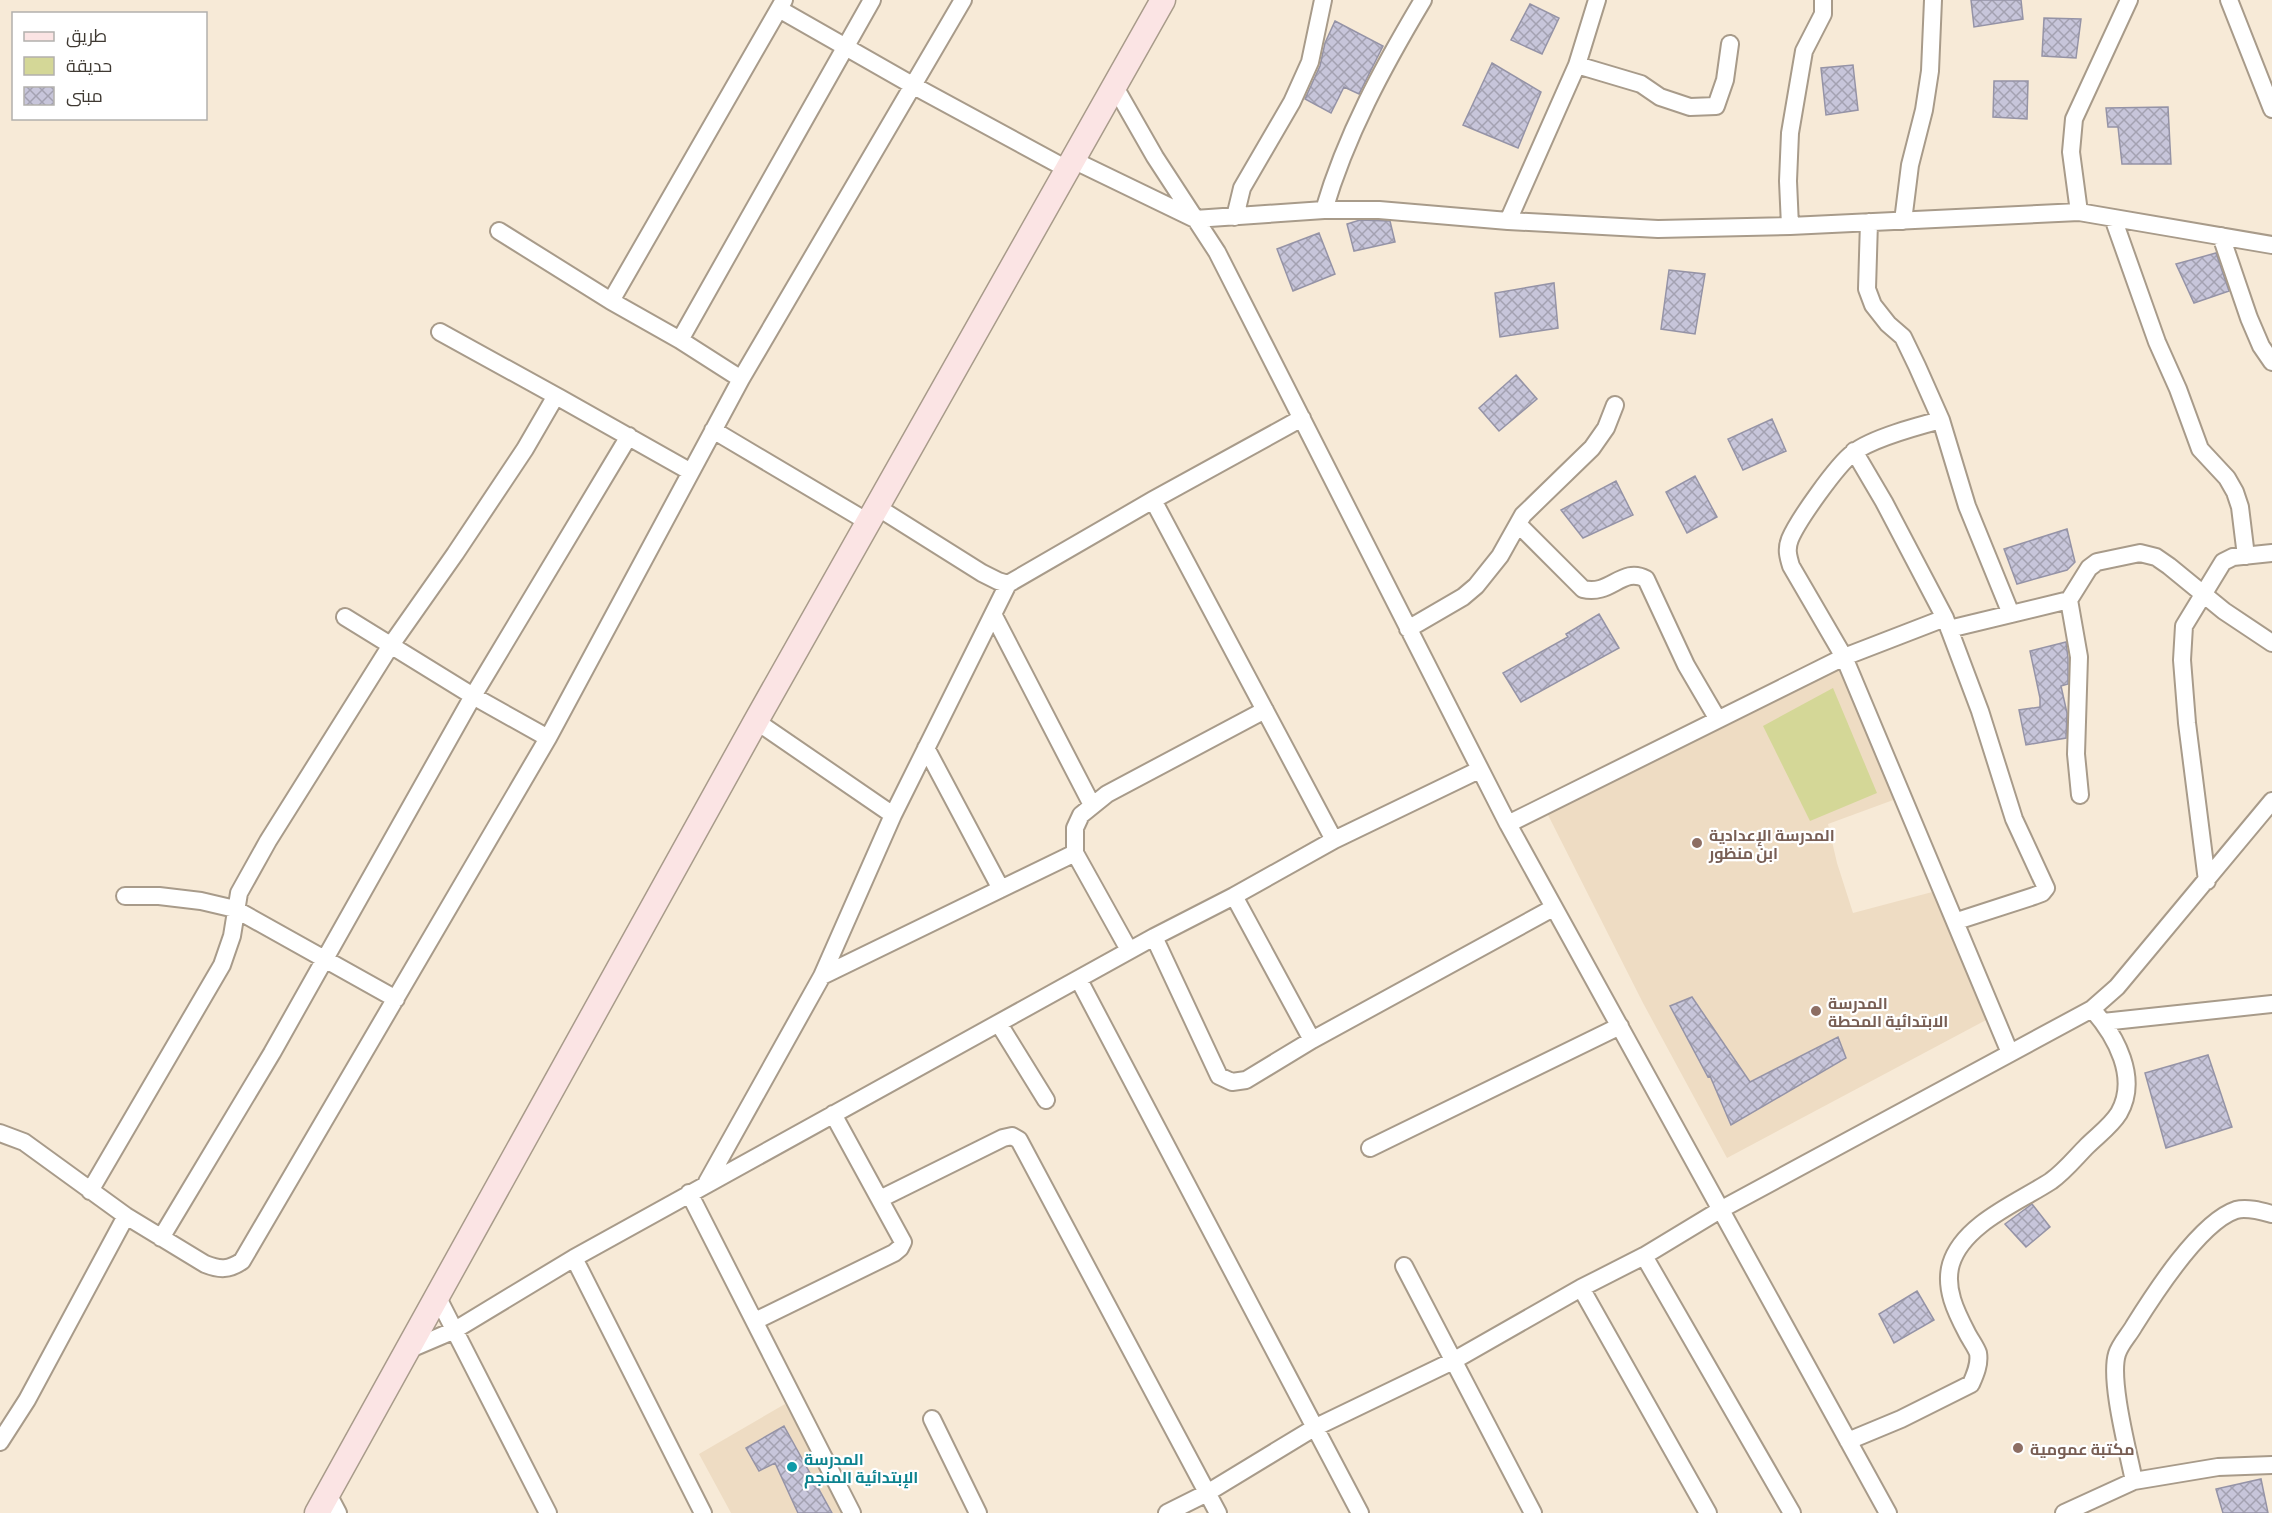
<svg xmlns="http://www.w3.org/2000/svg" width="2272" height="1513" font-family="Barlow,Cairo,sans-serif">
<defs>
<pattern id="building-cross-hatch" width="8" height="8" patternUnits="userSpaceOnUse" patternTransform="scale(1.5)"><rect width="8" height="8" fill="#c7c5da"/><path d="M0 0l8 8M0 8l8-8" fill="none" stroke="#a3a1b1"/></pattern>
</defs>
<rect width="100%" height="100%" fill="#f7ead7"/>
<path fill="#eedcc3" d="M1843 665 1896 799 1828 824 1837 863 1853 913 1936 891 1988 1019 1727 1158 1643 1003 1547 813Z
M785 1404 845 1513H731L699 1454Z"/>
<path fill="#d4d797" d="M1833 688 1877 793 1810 821 1763 726Z"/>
<path fill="url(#building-cross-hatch)" stroke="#9593a6" stroke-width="1.5" d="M1971 0H2021L2023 19 1974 27Z
M1530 4 1559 18 1542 54 1511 40Z
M2044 18 2081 19 2076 58 2042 56Z
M1335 21 1383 46 1359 94 1344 87 1331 113 1305 99 1320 66 1325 43Z
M1492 63 1541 92 1518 148 1463 125Z
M1853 65 1858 110 1826 115 1821 68Z
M1994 81H2028L2027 119 1993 117Z
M2168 107 2171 164H2122L2118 127H2108L2106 108Z
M1360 220 1390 221 1395 242 1354 251 1347 224Z
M1319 233 1335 274 1293 291 1277 249Z
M2216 253 2229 291 2194 303 2176 264Z
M1669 270 1705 274 1695 334 1661 329Z
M1554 283 1558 328 1500 337 1495 293Z
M1516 375 1537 399 1499 431 1479 408Z
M1772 419 1786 451 1743 470 1728 439Z
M1695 476 1717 517 1687 533 1666 492Z
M1616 481 1633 515 1583 538 1561 510Z
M2067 529 2075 562 2067 570 2017 584 2004 549Z
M1599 614 1619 648 1521 702 1503 673 1568 637 1566 634Z
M2066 642 2068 658V684L2061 686 2067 713 2066 738 2026 745 2019 710 2040 707V698L2030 651Z
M1692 997 1750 1082 1838 1037 1846 1058 1731 1125 1710 1076 1708 1077 1670 1006Z
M2208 1055 2232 1127 2166 1148 2145 1073Z
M2032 1204 2050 1227 2026 1247 2005 1224Z
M1917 1291 1934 1320 1894 1343 1879 1314Z
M784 1426 832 1513H798L775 1463 759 1471 746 1448Z
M2261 1479 2268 1513H2223L2216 1489Z"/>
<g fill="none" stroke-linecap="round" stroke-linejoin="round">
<g stroke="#a89b8a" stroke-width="20">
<path id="minor" d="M2229 0 2272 109
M779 9 914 86 1067 169
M1577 65 1641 84 1660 97 1690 107 1716 106 1725 80 1730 44
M1115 87 1155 157 1217 252 1508 824 1888 1513
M1073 160 1195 219 1324 210H1379L1508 221 1658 229 1790 226 2079 212 2272 245
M1324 210C1346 135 1383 67 1423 0
M2079 212 2071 152 2074 119 2129 0
M1235 217 1242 188 1292 102 1310 62 1323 0
M2113 218 2157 342 2178 389 2200 449 2227 478 2235 492 2240 507 2246 556
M1508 221 1577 65 1597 0
M1903 221 1910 165 1924 110 1930 71 1933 0
M1869 222 1867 289 1873 305 1888 324 1903 337 1917 366 1941 420 1967 506 2011 614
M1790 226 1788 181 1790 133 1804 51 1823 14V0
M499 231 611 301 680 340
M2221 236 2249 318 2261 346 2272 362
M611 301 784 0
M440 332 558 397
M741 379 680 340 872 0
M713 430 868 522
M1854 451 1884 502 1945 618 1980 711 2014 819 2046 888 2042 893 2034 896 1957 921
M1153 500 1334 840
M877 507 982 573 998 581 1008 584 1153 500 1302 418
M1518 524 1583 589C1611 596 1622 566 1646 579L1686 665 1717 718
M2069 600 2079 657 2076 754 2080 795
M993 614 1092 805
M345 617 473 696 548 738
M1945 618 1844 657 2010 1053
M1408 629 1463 597 1476 586 1500 556 1523 515 1592 448 1606 428 1615 405
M1949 629 2069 600 2089 568 2097 562 2140 553 2156 557 2169 566 2224 611 2272 643
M756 721 893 815
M926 748 1001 889
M1508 824 1844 657 1791 566C1788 556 1786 549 1790 539 1798 520 1837 465 1853 453 1872 438 1918 426 1941 420
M2207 881 2187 723 2182 660 2184 626 2223 562 2233 557 2272 553
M125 896H159L201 901 235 909 396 999
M1234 896 1312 1040
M1154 937 1219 1076 1232 1082 1246 1080 1312 1040 1553 908
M1129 950 1075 853V828L1081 815 1107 794 1265 710
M822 976 893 815 1008 584
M1079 980 1360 1513
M2103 1022 2272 1004
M999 1024 1046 1100
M0 1133 24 1142 126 1216 205 1264C220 1270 229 1270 242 1261L548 738 741 379 963 0
M1370 1148 1620 1026
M707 1182 822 976 1075 853
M90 1191 222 965 232 936 239 893 268 841 391 645 455 554 525 449 554 399 558 397 691 472
M689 1193 852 1513
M880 1199 1003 1138 1012 1136 1019 1140 1218 1513
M161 1238 272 1053 473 696 629 436
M1644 1256 1792 1513
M574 1258 703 1513
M1404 1266 1533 1513
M1581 1288 1708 1513
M438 1298 548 1513
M755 1321 894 1253 900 1248 903 1242 833 1114
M408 1350 455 1330 574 1258 1154 937 1234 896 1334 840 1479 770
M932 1419 978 1513
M1848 1441 1901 1419 1971 1384C1975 1375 1980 1364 1978 1353 1976 1347 1970 1339 1967 1333 1956 1312 1944 1288 1951 1264 1963 1224 2019 1202 2051 1181 2065 1171 2076 1157 2087 1146 2098 1135 2111 1126 2119 1113 2139 1078 2116 1036 2092 1009
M0 1442 27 1400 126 1216
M2134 1481C2128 1451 2109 1380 2117 1354 2120 1344 2129 1335 2134 1326 2154 1294 2200 1222 2236 1210 2247 1207 2261 1211 2272 1214
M328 1494 338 1513
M1167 1513 1207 1493 1314 1428 1453 1361 1581 1288 1644 1256 1720 1210 2092 1009 2117 987 2272 801
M2064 1513 2134 1481 2218 1467 2272 1465"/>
</g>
<g stroke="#a89b8a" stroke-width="27">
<path id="secondary" d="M317 1513 756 721 1163 0"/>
</g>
<use href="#minor" stroke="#fff" stroke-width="16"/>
<use href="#secondary" stroke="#fbe4e4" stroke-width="24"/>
</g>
<g fill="#8d6e63" stroke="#fff" stroke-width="2">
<circle cx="1697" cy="843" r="6"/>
<circle cx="1816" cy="1011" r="6"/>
<circle cx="2018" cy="1448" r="6"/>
</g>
<circle fill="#0f9aa8" stroke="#fff" stroke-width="2" cx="792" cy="1467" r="6"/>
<g text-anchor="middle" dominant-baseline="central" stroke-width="4.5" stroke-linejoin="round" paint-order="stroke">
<g font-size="16" font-weight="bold" fill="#785e54" stroke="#fff" text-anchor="start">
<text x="1709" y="834">المدرسة الإعدادية<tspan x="1709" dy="18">ابن منظور</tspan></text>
<text x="1828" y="1002">المدرسة<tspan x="1828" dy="18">الابتدائية المحطة</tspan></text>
<text x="2030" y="1448">مكتبة عمومية</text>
</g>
<g font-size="16" font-weight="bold" fill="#0d838f" stroke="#fff" text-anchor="start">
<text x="804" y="1458">المدرسة<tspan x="804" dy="18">الإبتدائية المنجم</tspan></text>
</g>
</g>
<rect x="12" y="12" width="195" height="108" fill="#ffffff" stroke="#b2b0ad" stroke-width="1.5"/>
<rect x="24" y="32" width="30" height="9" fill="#fbe4e4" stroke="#b2b0ad" stroke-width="1.5"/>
<text x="66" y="42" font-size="18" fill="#3f3932">طريق</text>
<rect x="24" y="57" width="30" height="18" fill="#d4d797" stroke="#b2b0ad" stroke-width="1.5"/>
<text x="66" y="72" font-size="18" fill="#3f3932">حديقة</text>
<rect x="24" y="87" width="30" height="18" fill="url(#building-cross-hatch)" stroke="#b2b0ad" stroke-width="1.5"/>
<text x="66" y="102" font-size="18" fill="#3f3932">مبنى</text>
</svg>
